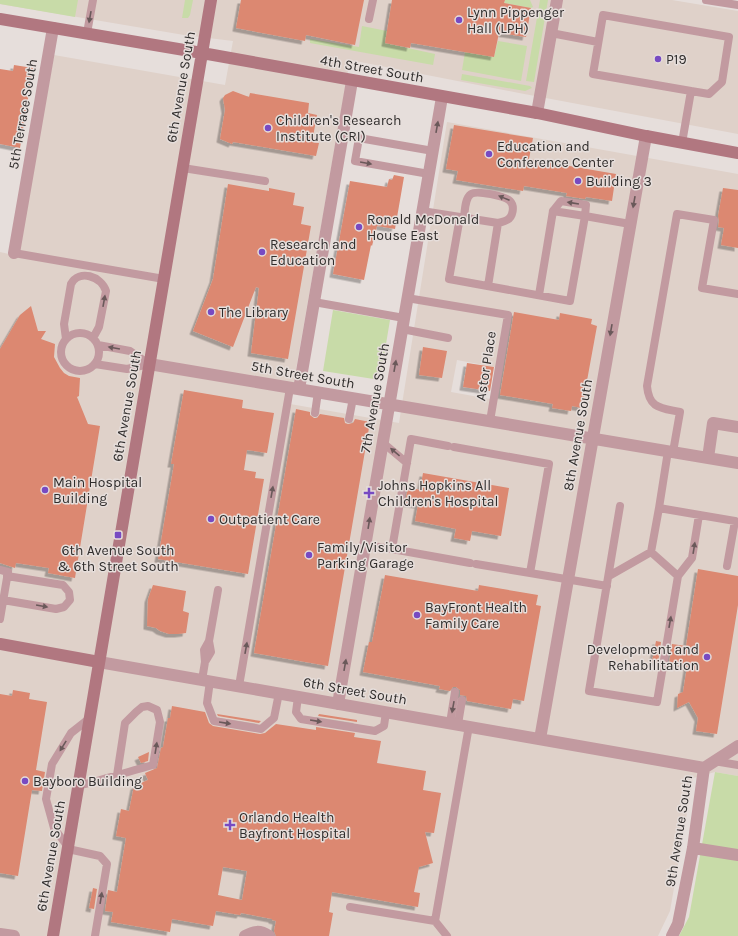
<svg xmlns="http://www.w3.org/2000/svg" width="738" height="936" font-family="Karla,sans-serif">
<defs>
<filter id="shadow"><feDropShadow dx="-3.5" dy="3.5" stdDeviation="0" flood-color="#0004"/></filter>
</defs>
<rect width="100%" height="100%" fill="#e6dedb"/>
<path fill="#dfd1c9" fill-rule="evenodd" d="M0 0H672L738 11V134L519 93 350 60 290 404 399 423 447 122 738 174V776L715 772 693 778 670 911 658 936H0V252L18 256 54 55 225 85 233 41 184 35 0 4ZM457 360 495 367 490 399 451 392Z"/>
<path fill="#c8dba8" d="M0 0H78L75 17 0 4Z
M185 0H193L190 15 188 18H182Z
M505 0H530L533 7 531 8 504 3Z
M540 0H548L534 82 526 81Z
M362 26 387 31 385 43 435 54 433 65 310 43V39L359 47Z
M498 41 527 46 521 81 462 70 465 52 494 57Z
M462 74 530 86 532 88 525 91 461 80Z
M333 310 390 320 380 380 323 371Z
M715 772 738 776V936H679L689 917Z"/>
<path fill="#dc8871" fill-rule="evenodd" filter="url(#shadow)" d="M241 0H364L355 45 306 35 305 41 236 28Z
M392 0H505L504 3 531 8 526 37 499 33 494 57 411 43 410 48 385 43Z
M14 65 33 68 20 148 0 144V69L13 71Z
M233 91 249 97 250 93 309 103 308 113 317 115 312 142 319 143 316 156 233 142 232 144 220 139 225 110 223 98 225 95Z
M454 125 533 138 529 159 616 174 612 201 586 197 585 199 566 196 567 193 524 186 523 191 456 180 458 171 446 169Z
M394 175 404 177 395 229 377 226 372 246 371 245 364 280 333 274 350 181 387 187 389 179 392 180Z
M228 184 269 191V188L295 193 293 205 304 207 301 224 311 226 288 359 251 353 259 288 256 287 233 347 193 331 213 279Z
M723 188 738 190V248L721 245 724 228 718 227 719 221 718 216Z
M31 306 38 331H46L41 339 55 344 54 357 60 368 64 373 69 376 80 378 79 396 77 397 88 424 100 426 75 578 48 573 49 568 16 563 15 568 0 563V349L20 315Z
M514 312 559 320 560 313 592 319 591 324 597 326 582 408 572 406 571 411 552 408 553 404 500 395Z
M423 347 447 351 442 378 419 375Z
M467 363 494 367 490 391 463 387Z
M184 390 243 400 242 408 274 413 267 453 247 450 244 470 256 472 255 478 264 479 248 574 158 559 174 464H171Z
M296 409 310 412V415L314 418H317L320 414 344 418 345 423 348 424 353 423 355 419 370 422 328 666 254 653Z
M423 473 509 488 501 536 472 531 470 541 454 538 456 529 415 521 418 505 405 503 408 487 420 490Z
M698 569 738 576V605L717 734 696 731 698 718 689 702 677 708 678 694 683 692 687 667 669 664 672 644 686 646Z
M385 575 478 591 479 585 538 595 536 605 541 606 524 701 513 699 511 709 467 701 466 696 460 695V690L456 687H453L450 691 439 689 440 686 363 672 369 642H372Z
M153 585 186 591 183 611 189 613 186 633 178 634H169L160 631 156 628 147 626 148 599Z
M656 641 661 642 658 663 652 662Z
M13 690 30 693 29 699 47 702 36 770 45 772 42 791 32 790 18 876 0 873V694L12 696Z
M172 706 205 712 209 723 213 726 260 734 265 733 276 724 316 730V727L355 733 354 737 381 741 377 763 426 771 423 790 441 793 434 833 425 832 433 863 419 867 414 892 420 893 418 907 332 892 329 912 333 913 329 936H276L274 931 276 921 272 920V919L241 913 240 915 216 911 213 926 172 919 170 932 111 922 113 912 105 911 108 890 117 892 126 838 116 836 121 809 129 811 134 786 148 780 145 773 157 768 161 748 163 747 168 718H170ZM223 867 247 871 242 900 218 895Z
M217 714 261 721 259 723 218 716Z
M319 714 357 720V722L318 716Z
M149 752 148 761 141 763 138 757Z
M93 888 97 889 94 909 89 908Z"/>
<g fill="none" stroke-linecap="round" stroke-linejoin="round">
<path stroke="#c29aa0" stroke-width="8" d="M706 0 738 5
M369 19 373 0
M87 33 93 0
M551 33 598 42
M682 143 691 91 593 74 603 15 729 37 722 82 709 94 691 91
M183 168 265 181
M429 174 355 161 359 138 433 151
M422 211 498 223 488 286
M460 217 449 279 570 301 585 216 630 224
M464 217C465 210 465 198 471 194 477 190 505 196 510 201 515 206 513 217 507 220 504 222 501 222 498 223
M14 253 164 279
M539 295 553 211 585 216 586 205 561 201 553 211
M407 298 508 315 490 421
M314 302 404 318
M402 329 448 338
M61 352a19 19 0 1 1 38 0a19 19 0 1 1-38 0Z
M66 339 64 324 71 284C79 269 101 276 106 291L99 327 93 338
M95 364 127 369 149 364 130 351 98 345
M315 413 318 392
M349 419 353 398
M382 442 407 463
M448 446 411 439 392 549 470 563
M454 447 549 464 530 573 476 564
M673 452 680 412C661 408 649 409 647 386L677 214 714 220 702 288 738 294
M659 508 668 451
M365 545 392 549
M651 552 659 508 735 521 727 566
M0 570 8 572 0 619
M530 573 607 586
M609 576 651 552 678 576 657 702 589 691 620 506
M678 576 692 558 699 515
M3 600 56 609 64 607 70 600 69 592 63 585 7 576
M209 641 211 652 205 662 204 650 209 641 218 590
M202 680 205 662
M210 681 207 703 214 721 261 729 274 718 279 693
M239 686 290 388
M298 697 296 712 301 719 375 731 384 726 386 712
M450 723 455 692
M458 724 462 700
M714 761 738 765
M78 786C104 779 128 772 153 765L160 722 157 710 148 706 142 707 136 712 125 723 117 775
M68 847 54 828 46 799 52 764 71 733 90 718
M68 849 100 856 107 864 95 936
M350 907 435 921
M447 936 435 921 469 726"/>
<path stroke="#c29aa0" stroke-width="12" d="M537 113 557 0
M14 253 53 28
M149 364 738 463
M299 389 352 81
M708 458 713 423 738 427
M99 662 704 768
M338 704 442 97
M540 739 646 136
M704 768 738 746
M693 848 738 855
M0 934 14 936
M245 936C254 931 260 930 269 936
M672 936 678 924 693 848 704 768"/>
<path stroke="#b17780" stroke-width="12" d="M0 19 202 53 537 113 646 136 738 153
M0 644 99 662
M53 936 211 0"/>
</g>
<defs><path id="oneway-solid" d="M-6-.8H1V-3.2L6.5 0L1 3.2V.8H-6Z"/></defs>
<g fill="#6a595a">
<use href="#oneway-solid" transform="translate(90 17) rotate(100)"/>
<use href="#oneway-solid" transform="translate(437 127) rotate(-80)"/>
<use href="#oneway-solid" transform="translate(366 163) rotate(10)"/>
<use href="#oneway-solid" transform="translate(504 198) rotate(-158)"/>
<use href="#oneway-solid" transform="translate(634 202) rotate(100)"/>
<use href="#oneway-solid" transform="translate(573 203) rotate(-171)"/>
<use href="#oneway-solid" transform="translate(104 301) rotate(-80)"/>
<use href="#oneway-solid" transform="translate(611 330) rotate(100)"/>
<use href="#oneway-solid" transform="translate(114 348) rotate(-170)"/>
<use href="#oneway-solid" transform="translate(395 366) rotate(-80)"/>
<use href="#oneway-solid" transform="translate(395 452) rotate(-140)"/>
<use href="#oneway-solid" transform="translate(272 492) rotate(-80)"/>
<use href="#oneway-solid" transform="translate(369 523) rotate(-81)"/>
<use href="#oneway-solid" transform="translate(694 548) rotate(-81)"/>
<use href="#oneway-solid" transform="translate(42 606) rotate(10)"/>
<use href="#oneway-solid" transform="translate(670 622) rotate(-80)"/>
<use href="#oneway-solid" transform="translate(246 648) rotate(-80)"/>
<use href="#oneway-solid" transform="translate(345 665) rotate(-80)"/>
<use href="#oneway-solid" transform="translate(453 707) rotate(100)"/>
<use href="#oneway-solid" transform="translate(316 721) rotate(9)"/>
<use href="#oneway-solid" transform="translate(225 723) rotate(9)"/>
<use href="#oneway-solid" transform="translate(63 746) rotate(122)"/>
<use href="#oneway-solid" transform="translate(156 748) rotate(-81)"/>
<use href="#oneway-solid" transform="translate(101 898) rotate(-81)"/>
</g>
<g fill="#774ac2" stroke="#e6dedb" stroke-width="1.5">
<circle cx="459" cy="20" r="4"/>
<circle cx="658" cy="59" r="4"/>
<circle cx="268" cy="128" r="4"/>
<circle cx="489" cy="154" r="4"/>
<circle cx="578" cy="181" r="4"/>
<circle cx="359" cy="227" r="4"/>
<circle cx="262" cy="252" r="4"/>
<circle cx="211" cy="312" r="4"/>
<circle cx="45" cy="490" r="4"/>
<path d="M367 487h4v4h4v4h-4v4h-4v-4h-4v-4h4z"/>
<circle cx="211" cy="519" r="4"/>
<rect x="114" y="531" width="8" height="8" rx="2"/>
<circle cx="309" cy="555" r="4"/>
<circle cx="417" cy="615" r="4"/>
<circle cx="707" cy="657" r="4"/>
<circle cx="25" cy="781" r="4"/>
<path d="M228 819h4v4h4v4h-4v4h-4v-4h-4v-4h4z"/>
</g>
<g text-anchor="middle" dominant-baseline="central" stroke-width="3" stroke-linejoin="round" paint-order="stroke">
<g font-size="14" fill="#302d2c" stroke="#e6dedb" text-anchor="start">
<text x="467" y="12">Lynn Pippenger<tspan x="467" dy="16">Hall (LPH)</tspan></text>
<text x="666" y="59">P19</text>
<text x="276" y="120">Children's Research<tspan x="276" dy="16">Institute (CRI)</tspan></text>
<text x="497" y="146">Education and<tspan x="497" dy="16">Conference Center</tspan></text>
<text x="586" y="181">Building 3</text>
<text x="367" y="219">Ronald McDonald<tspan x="367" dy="16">House East</tspan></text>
<text x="270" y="244">Research and<tspan x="270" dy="16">Education</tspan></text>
<text x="219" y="312">The Library</text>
<text x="53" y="482">Main Hospital<tspan x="53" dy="16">Building</tspan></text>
<text x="378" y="485">Johns Hopkins All<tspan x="378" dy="16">Children's Hospital</tspan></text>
<text x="219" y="519">Outpatient Care</text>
<text x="317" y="547">Family/Visitor<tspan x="317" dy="16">Parking Garage</tspan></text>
<text x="118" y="550" text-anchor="middle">6th Avenue South<tspan x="118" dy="16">&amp; 6th Street South</tspan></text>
<text x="425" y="607">BayFront Health<tspan x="425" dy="16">Family Care</tspan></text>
<text x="699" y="649" text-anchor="end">Development and<tspan x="699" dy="16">Rehabilitation</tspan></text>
<text x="33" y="781">Bayboro Building</text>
<text x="239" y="817">Orlando Health<tspan x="239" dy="16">Bayfront Hospital</tspan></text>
</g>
<g font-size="14" fill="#302d2c" stroke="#e6dedb">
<text transform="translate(372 69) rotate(10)">4th Street South</text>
<text transform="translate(181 87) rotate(-80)">6th Avenue South</text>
<text transform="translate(23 114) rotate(-80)">5th Terrace South</text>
<text transform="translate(486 366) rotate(-81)">Astor Place</text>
<text transform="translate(303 375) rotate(10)">5th Street South</text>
<text transform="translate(375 398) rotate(-80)">7th Avenue South</text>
<text transform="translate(127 406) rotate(-80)">6th Avenue South</text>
<text transform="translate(578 435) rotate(-80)">8th Avenue South</text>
<text transform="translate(355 691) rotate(10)">6th Street South</text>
<text transform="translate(679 831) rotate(-81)">9th Avenue South</text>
<text transform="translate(51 856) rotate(-80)">6th Avenue South</text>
</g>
</g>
</svg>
